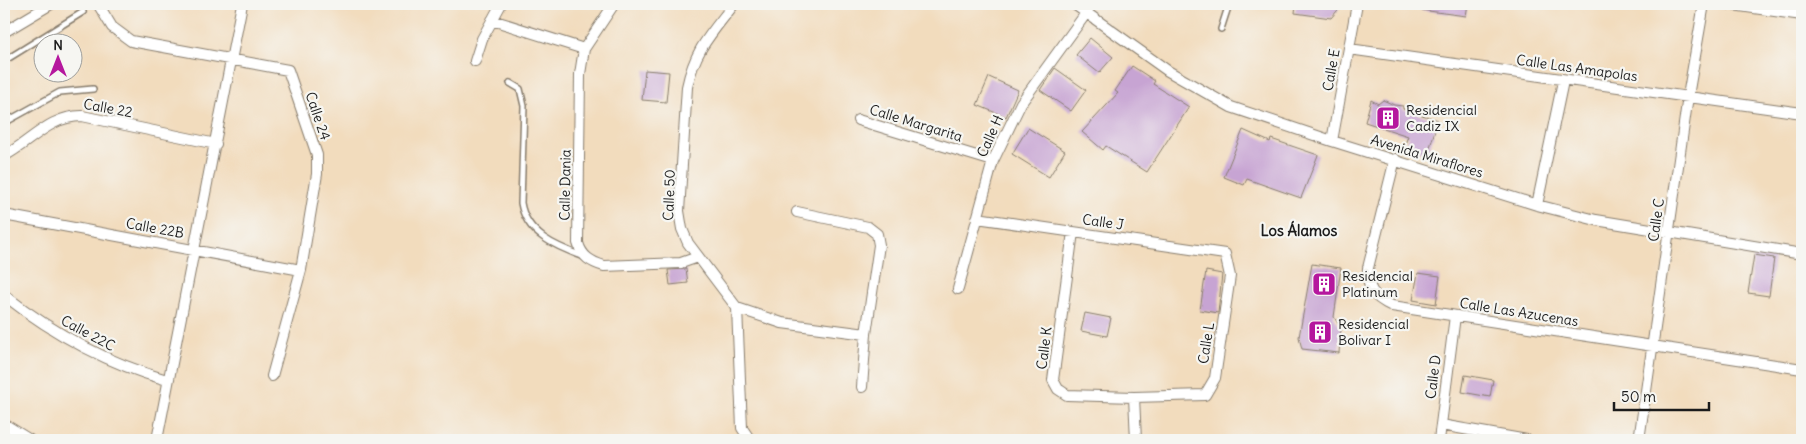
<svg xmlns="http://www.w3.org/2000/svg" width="1806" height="444" font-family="Delius,sans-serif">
<rect width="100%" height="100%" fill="#f6f6f2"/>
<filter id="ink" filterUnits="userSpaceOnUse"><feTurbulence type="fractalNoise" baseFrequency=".02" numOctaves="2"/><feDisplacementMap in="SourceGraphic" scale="10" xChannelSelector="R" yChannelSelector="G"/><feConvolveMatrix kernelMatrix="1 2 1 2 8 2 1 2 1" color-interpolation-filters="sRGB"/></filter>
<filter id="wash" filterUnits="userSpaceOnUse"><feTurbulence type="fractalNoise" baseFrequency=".0096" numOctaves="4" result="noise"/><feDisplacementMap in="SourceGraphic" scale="20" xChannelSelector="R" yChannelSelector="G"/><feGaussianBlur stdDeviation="1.12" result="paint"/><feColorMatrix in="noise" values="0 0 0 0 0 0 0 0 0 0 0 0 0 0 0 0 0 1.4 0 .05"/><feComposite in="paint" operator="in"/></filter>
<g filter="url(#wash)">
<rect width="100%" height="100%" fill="#f2dcbd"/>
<g id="blocks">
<path fill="#c7a4d3" d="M1296 4H1343L1331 18 1295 13Z
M1421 4H1468L1466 16 1421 10Z
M1090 38 1113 57 1099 73 1076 55Z
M1132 66 1155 81 1153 84 1189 107 1147 172 1106 146 1103 150 1082 132 1118 93 1115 91Z
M1055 68 1086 90 1071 111 1040 90Z
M645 70 669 72 666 102 642 100Z
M989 77 1018 90 1006 117 977 105Z
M1371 100 1378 104 1383 100 1394 105 1403 106V109L1438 120 1428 154 1404 147 1408 136 1365 122Z
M1028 128 1065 151 1049 177 1012 154Z
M1243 130 1270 142 1271 139 1318 155 1301 198 1247 179 1244 185 1224 177Z
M1754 255 1774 258 1769 296 1748 293Z
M1312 264 1341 268 1334 317 1341 328 1339 353 1302 349 1299 337Z
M686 269 688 283 670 285 668 270Z
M1206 271 1222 274 1218 313 1200 310Z
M1418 273 1440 276 1436 304 1413 300Z
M1085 313 1111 318 1107 336 1081 331Z
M1465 375 1493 380 1490 397 1462 392Z"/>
</g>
</g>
<g filter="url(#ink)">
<use href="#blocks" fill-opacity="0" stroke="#877c6c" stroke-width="1"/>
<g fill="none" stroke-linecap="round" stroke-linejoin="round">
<g stroke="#877c6c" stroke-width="8">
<path id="service" d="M1221 29 1229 4
M4 61 83 12
M510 83 520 89 524 106 521 203C526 234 555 246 582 256
M4 123 60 92 93 89"/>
</g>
<g stroke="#877c6c" stroke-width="12">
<path id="minor" d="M98 4 112 27 131 41 288 70 317 155V174L301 270 272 376
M614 4 584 49 580 74 578 243C582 257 591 262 604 266L681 263 698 257
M734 4C711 34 695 49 687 87L679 211 682 229 688 243 737 308 742 428 750 440
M1074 4 1168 71 1231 107 1332 141 1537 205 1596 220 1802 254
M1726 4 1802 15
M492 20 584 49
M4 32 51 4
M1349 49 1802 113
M475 61 482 39 501 4
M858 120 993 161
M1332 141 1357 4
M4 156C31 142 49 116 82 116L216 144
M1395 159 1368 268C1367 289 1373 297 1392 306L1802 369
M1537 205 1563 81
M4 215 301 270
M977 218 1225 254 1230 276 1215 378 1205 395 1134 397 1067 395 1058 389 1053 380 1073 232
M958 289 993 161 1021 103 1087 12
M4 295C54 334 106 363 167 380
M737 308 782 323 866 334 879 245 877 234 868 227 797 212
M862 387 866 334
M1134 397 1136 440
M4 424 30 440
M1441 425 1527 440
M157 440 242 4
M1439 440 1455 316
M1639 440 1688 96 1704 4"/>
</g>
<use href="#service" stroke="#fff" stroke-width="5"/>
<use href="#minor" stroke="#fff" stroke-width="10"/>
</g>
</g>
<defs>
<g id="building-square" transform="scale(1.25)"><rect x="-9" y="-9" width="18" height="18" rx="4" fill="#b5179e" stroke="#f6f6f2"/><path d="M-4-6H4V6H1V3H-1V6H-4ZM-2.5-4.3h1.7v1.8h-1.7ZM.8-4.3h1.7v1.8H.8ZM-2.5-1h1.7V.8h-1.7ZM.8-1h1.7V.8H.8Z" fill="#fff"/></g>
</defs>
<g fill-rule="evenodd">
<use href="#building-square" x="1388" y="118"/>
<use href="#building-square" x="1324" y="284"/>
<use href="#building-square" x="1320" y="332"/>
</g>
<g text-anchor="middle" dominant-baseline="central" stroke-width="4.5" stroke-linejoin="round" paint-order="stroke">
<g font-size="14" fill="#1c1c1c" stroke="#f6f6f2">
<text transform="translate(1577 68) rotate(8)">Calle Las Amapolas</text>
<text transform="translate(1331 70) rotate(-80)">Calle E</text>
<text transform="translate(108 108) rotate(10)">Calle 22</text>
<text transform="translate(318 116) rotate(71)">Calle 24</text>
<text transform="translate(916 123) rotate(17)">Calle Margarita</text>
<text transform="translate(990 136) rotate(-66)">Calle H</text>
<text transform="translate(1427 156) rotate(17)">Avenida Miraflores</text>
<text transform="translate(565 185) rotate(-89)">Calle Dania</text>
<text transform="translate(669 195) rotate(-88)">Calle 50</text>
<text transform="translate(1656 220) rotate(-82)">Calle C</text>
<text transform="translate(1103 222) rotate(8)">Calle J</text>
<text transform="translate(155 228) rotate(10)">Calle 22B</text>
<text transform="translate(1519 312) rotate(9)">Calle Las Azucenas</text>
<text transform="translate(88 333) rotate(28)">Calle 22C</text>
<text transform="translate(1206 343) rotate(-81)">Calle L</text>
<text transform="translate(1044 348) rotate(-83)">Calle K</text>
<text transform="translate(1433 377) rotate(-83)">Calle D</text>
</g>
<g font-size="14" fill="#1c1c1c" stroke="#f6f6f2" text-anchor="start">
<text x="1406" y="110">Residencial<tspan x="1406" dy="16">Cadiz IX</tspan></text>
<text x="1342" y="276">Residencial<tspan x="1342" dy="16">Platinum</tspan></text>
<text x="1338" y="324">Residencial<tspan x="1338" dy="16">Bolivar I</tspan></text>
</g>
<g font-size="15" font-weight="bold" fill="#1c1c1c" stroke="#f6f6f2">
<text x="1299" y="230">Los Álamos</text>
</g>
</g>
<rect width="1806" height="444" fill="none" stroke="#f6f6f2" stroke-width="20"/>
<g transform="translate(58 58)"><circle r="24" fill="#f6f6f2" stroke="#9f9f9c"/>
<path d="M0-4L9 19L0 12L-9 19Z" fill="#b5179e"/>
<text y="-8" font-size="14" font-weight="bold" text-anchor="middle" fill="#1c1c1c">N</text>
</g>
<path d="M1614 402v8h95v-8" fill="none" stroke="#1c1c1c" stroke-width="2.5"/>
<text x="1621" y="402" font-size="15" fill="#1c1c1c" stroke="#f6f6f2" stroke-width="4" paint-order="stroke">50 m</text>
</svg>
